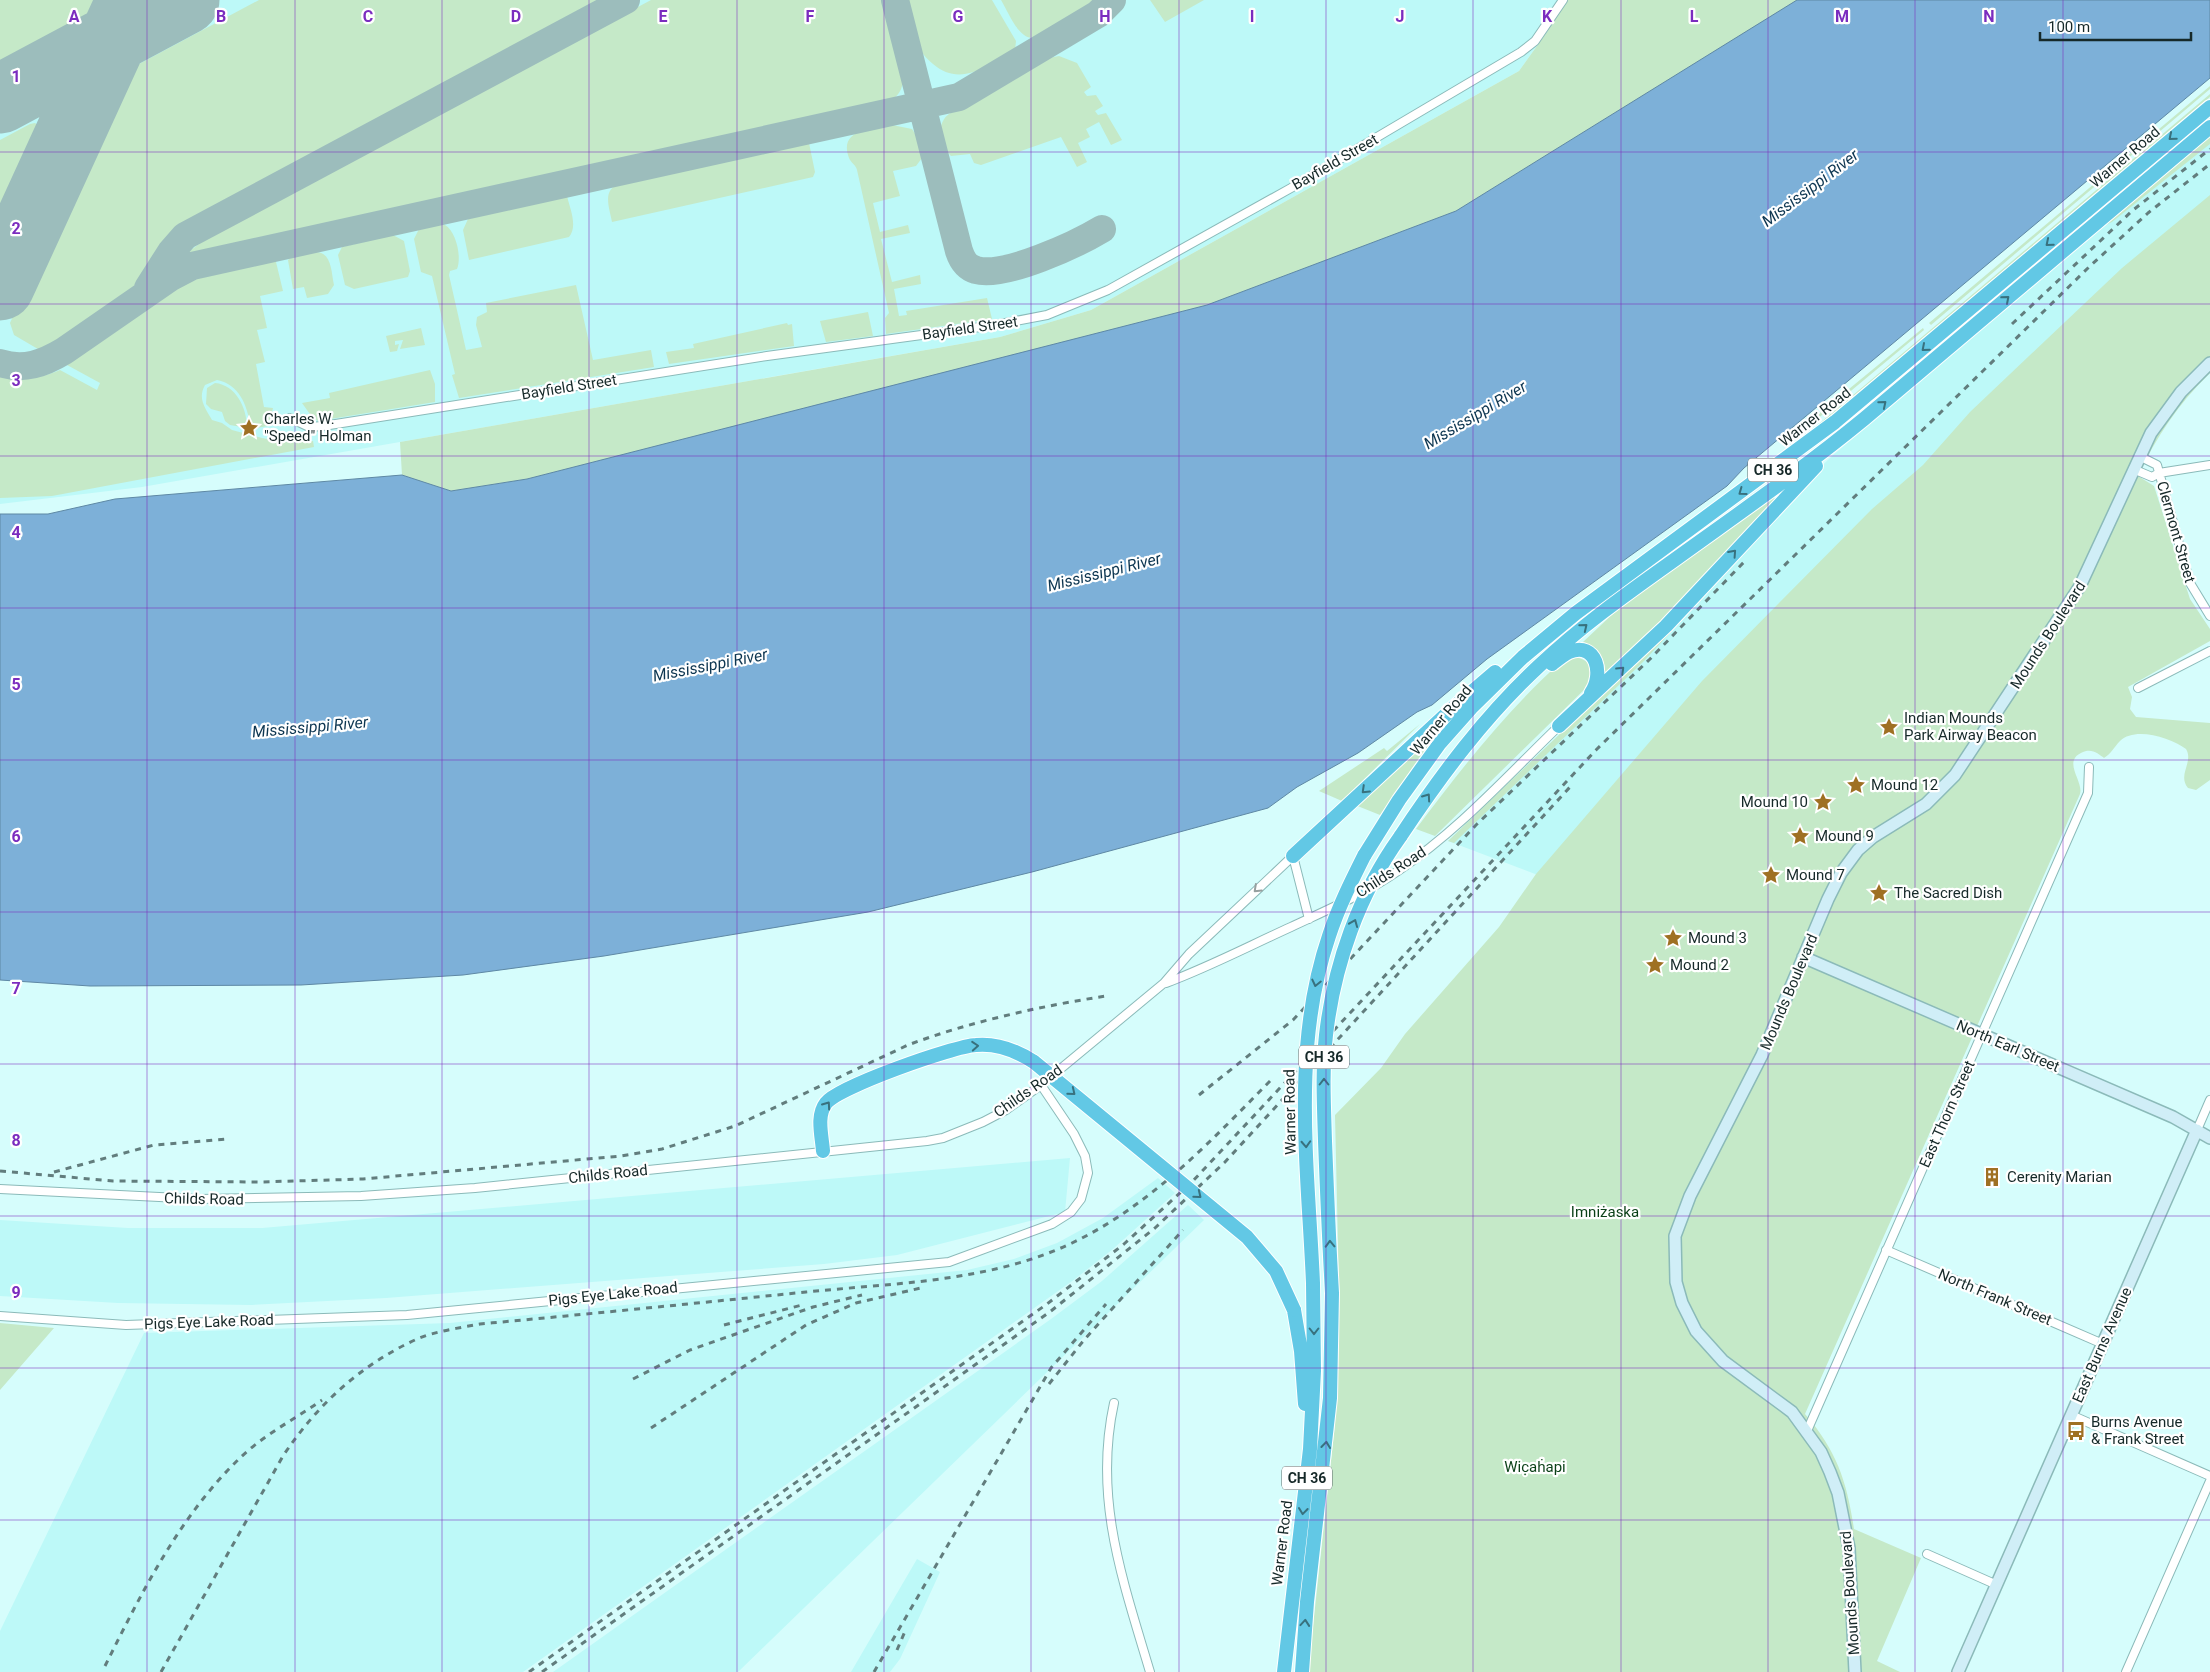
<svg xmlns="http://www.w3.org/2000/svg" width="2210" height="1672" font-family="Roboto,sans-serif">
<rect width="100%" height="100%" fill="#d6fdfc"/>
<path fill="#bdf9f8" d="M0 0H1565L1547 32 1519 71 1091 310 1000 337 142 487 0 504Z
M2210 142V200L1543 877 1448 841 1666 632 1798 489 1832 456 2109 220Z
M1070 1158 1065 1212 897 1255 824 1264 386 1298 251 1305 118 1303 0 1296V1220L128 1228H262Z
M1158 1178 1175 1193 1113 1249 1075 1279 523 1672H0V1631L144 1333 450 1323 967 1270 1014 1259 1057 1243 1103 1218Z
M1188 1205 1204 1220 738 1672H553L1051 1319 1102 1281Z
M917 1559 940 1572 900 1659 890 1672H851Z"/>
<path fill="#c5e9c8" d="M0 0H108L106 4 0 61Z
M259 0H602L183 225 167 240 132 291 43 352 14 335 10 323 123 78 139 64Z
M651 0H883C888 19 905 69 902 86 900 94 894 100 886 102L188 256 187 253 207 238Z
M907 0H992L1016 41 1015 50C990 65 960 88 933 64 928 60 923 55 920 49 913 35 911 16 907 0Z
M1001 0H1096L1082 11 1034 38C1018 39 1009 13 1001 0Z
M1150 0H1204L1165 22Z
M1565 0H1798L1456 211 1207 305 527 479 451 491 402 475 400 442 1000 337 1091 310 1519 71 1547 32Z
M1059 56 1077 63 1091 87 1084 92 1087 96 1096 95 1103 106 1095 111 1098 115 1106 113 1122 140 1111 145 1099 122 1086 129 1090 137 1078 143 1087 162 1077 167 1061 137 981 165 974 163 970 154 951 156C943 149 937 131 943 121 949 109 965 109 975 102 999 87 1031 60 1059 56Z
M2210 86V89L1931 325 1929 323Z
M2210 94V97L1819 426 1820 423Z
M35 123 44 130 45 137 0 235V140L30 124Z
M892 125 912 129 918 138 922 158 916 166 893 171 900 196 873 203 880 232 908 225 910 233 881 239 892 282 920 275 921 284 894 289 899 316 907 315 906 311 987 298 992 319 886 334 885 318 889 313 857 170C856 165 851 163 849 158 838 129 872 129 892 125Z
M2210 135V144L2112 222 2099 228Z
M809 143 815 172 813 177 612 222C610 210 602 191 617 185Z
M2210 195V373C2179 403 2156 437 2138 476L2154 486 2190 599 2210 629V641L2128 687 2132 697 2130 709 2136 717 2210 723V780L2196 790 2188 788C2177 775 2194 762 2186 749 2171 738 2135 726 2120 741 2114 747 2111 754 2104 758 2099 754 2092 748 2083 752 2061 761 2084 781 2080 794L1805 1414C1837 1451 1847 1482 1854 1529L1921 1558 1877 1661 1900 1672H1308L1335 1424 1339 1289 1335 1115 1381 1068 1405 1034 1499 927 1536 874 1702 681 1872 509 1923 465 1970 412 2122 268Z
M567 196C570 209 578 226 569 237L469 260 463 230 468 219Z
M439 224 445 225C456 231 462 257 457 269L450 271 449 275 466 350 482 347 476 325 477 317 487 312 486 303 576 285 593 360 651 350 654 367 459 398 452 375 455 374 432 276 421 272 414 239 419 229Z
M393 235 404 241 410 271 408 277 354 289 345 285 338 255 342 247Z
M315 252C332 252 331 271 334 285L328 294 307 298 304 287 293 289 288 260 292 257Z
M274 260 276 262 283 291 260 296 267 328 257 330 265 362 256 364 264 407 273 408 270 420 267 421 268 426 256 428 250 424C247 405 239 384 217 380L205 385C197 399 206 409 212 420L222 423 232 430 262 438 283 442 313 441 314 447 52 496 0 498V376C21 382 40 378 60 370L97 390 100 383 67 365 183 284 197 278Z
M868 312 873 336 826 342 820 321Z
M787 323 788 325 792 324 794 346 669 364 666 352 694 348 693 344Z
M421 328 425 345 400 349 403 340 395 341V345L399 344 397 351 390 352 386 336Z
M1923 328 1924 330 1810 425 1815 417Z
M430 370 435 384V402L318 421 312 417 302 403 330 398 329 393Z
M215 383C236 385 247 408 247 428L230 425 225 421 222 412 211 409 206 404 207 388Z
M1773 496 1776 500 1688 596 1605 676C1606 661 1600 648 1584 645L1583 642 1618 609Z
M1735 563 1644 661 1454 843 1448 841 1657 641Z
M1575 657C1593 660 1593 673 1588 686L1435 836 1416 829C1461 769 1507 710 1563 660Z
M1456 713 1419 758 1380 815 1355 805Z
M1420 724 1342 801 1319 791 1384 748 1387 751Z
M0 1323 54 1328 0 1390Z"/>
<path fill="#7db0d8" stroke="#5e88a4" d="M1797 0H2210V78L1744 468 1727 486 1487 659 1432 705 1417 712 1358 753 1297 787 1268 808 1032 872 868 912 604 956 463 975 301 985 90 986 0 980V514H48L115 499 402 475 451 491 527 479 1207 305 1456 211Z"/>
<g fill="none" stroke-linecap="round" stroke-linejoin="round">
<path stroke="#9cbdbc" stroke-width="28" d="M895 0 959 251C962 260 966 267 976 270 1005 278 1077 244 1102 229
M148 288 171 252 185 236 626 0
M0 363C24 371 44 363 64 351L171 277 192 266 959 97 1098 14 1112 0"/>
<path stroke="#9cbdbc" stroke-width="69" d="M0 99 185 0
M0 286 131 0"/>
<g stroke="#8bbab9" stroke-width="10">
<path id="street" d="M290 418 309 427 323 426 767 356 995 325 1047 315 1108 290 1291 188 1521 52 1535 41 1563 0
M2139 456 2157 465 2190 583 2210 616
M2133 469 2152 477 2159 473 2210 465
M2138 688 2210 651
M1166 983C1209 967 1249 946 1291 927 1327 910 1365 894 1398 871 1458 831 1507 776 1559 726
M2197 1130 2210 1100
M0 1189 199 1199 361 1196 475 1188 927 1141 943 1138 983 1122 1006 1110 1041 1085 1164 983 1189 954 1293 856 1309 919
M1886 1250 2103 1344
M0 1316 126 1325 407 1315 949 1262 1052 1224 1071 1212 1081 1199 1088 1173 1085 1156 1074 1134 1041 1085
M1114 1403C1093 1499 1123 1581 1150 1672
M2071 1415 2210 1476
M1807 1431 2088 793 2089 767
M1927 1554 1997 1585
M2126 1672 2210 1481"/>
</g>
<g stroke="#8bbab9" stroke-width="14">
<path id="secondary" d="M1803 957 2173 1117 2210 1138
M1855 1672 1849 1548 1838 1493 1830 1472 1821 1452 1792 1412 1723 1361 1696 1331 1682 1303 1676 1282 1675 1236 1690 1196 1762 1055 1828 899 1841 873 1858 850 1873 837 1926 804 1955 775 2080 586 2151 433 2181 392 2210 363
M1958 1672 2197 1130"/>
</g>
<g stroke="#fff" stroke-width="16">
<path id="highway" d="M1552 664C1557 660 1563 655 1569 652 1597 641 1604 675 1591 693
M1559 726 1666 626 1816 466
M1400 837C1441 775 1485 716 1540 665 1580 627 1625 595 1670 563 1735 516 1802 470 1864 419L2210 127
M1293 856 1453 708 1495 672
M1364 856 1399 800 1440 743 1471 708 1523 657 1576 613 1835 422 2210 107
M823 1151C822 1136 816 1116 826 1103 838 1087 954 1046 976 1045 997 1043 1017 1051 1034 1062
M1294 1310 1301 1351 1305 1404
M1284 1672 1310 1449 1314 1371 1313 1283
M1302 1672 1307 1602 1330 1398 1332 1293"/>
</g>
<use href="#street" stroke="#fff" stroke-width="8"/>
<use href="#secondary" stroke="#d0eef7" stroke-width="11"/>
<use href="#highway" stroke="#62c8e5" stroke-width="14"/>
<path stroke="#627d7d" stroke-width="3" stroke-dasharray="6 6" stroke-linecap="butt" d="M2012 324 2132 211 2210 149
M1199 1095 1293 1020 1476 825 1650 659 1744 562
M0 1171 113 1181 260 1182 363 1179 621 1156 662 1149 735 1126 908 1045C969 1022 1041 1006 1106 996
M54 1172 154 1145 226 1139
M724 1325 802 1305
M633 1379 690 1350 813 1307 862 1295
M1049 1384 1084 1340 1183 1230
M651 1428 806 1325 856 1303 925 1287
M897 1650 906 1629
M105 1666C142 1592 180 1515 241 1457 265 1434 295 1419 322 1400
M161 1672 283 1456C317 1405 360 1365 417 1339 436 1331 459 1328 480 1324 589 1314 698 1303 806 1292 895 1283 990 1282 1072 1243 1150 1206 1211 1141 1271 1080
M529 1672 1047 1304 1124 1244 1192 1182 1596 750 2089 267 2148 213 2210 164
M542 1672 1051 1311 1155 1228 1225 1162 1570 787
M874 1672 1051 1368 1106 1304"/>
<g stroke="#fff" stroke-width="16" stroke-linecap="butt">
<path id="highway-bridge" d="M1034 1062 1247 1237 1276 1271 1294 1310
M1313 1283C1308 1167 1291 1047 1329 936 1338 908 1351 882 1364 856
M1332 1293C1329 1242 1327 1192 1325 1141 1324 1106 1322 1070 1326 1035 1334 965 1359 894 1400 837"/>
</g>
<use href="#highway-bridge" stroke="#62c8e5" stroke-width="14"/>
</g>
<defs><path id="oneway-chevron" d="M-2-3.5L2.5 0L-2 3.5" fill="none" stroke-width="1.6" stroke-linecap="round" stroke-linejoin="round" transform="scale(1.25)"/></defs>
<g stroke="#38717e">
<use href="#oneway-chevron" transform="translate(2172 137) rotate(140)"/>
<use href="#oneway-chevron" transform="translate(2049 243) rotate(140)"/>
<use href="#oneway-chevron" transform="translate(2006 299) rotate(-41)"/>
<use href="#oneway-chevron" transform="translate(1925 348) rotate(139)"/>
<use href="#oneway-chevron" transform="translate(1883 404) rotate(-40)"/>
<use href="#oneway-chevron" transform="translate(1742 492) rotate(144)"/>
<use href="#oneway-chevron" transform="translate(1733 553) rotate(-48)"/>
<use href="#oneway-chevron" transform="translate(1584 627) rotate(-39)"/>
<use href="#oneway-chevron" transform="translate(1621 670) rotate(-44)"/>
<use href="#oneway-chevron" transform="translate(1365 790) rotate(136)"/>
<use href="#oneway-chevron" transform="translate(1427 797) rotate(-55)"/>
<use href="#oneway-chevron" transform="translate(1354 923) rotate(-68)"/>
<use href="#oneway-chevron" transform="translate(1316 983) rotate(103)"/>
<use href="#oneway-chevron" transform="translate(975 1046) rotate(-4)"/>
<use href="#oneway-chevron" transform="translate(1324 1082) rotate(-90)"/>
<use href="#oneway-chevron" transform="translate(1072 1092) rotate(39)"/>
<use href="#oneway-chevron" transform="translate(827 1105) rotate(-55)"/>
<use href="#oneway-chevron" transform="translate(1306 1144) rotate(87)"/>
<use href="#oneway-chevron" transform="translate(1198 1195) rotate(39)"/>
<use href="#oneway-chevron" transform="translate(1330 1244) rotate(-92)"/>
<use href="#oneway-chevron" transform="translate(1314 1331) rotate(90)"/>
<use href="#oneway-chevron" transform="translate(1326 1445) rotate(-84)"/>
<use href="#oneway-chevron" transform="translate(1303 1511) rotate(97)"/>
<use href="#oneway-chevron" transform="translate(1305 1623) rotate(-85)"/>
</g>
<use stroke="#969f9f" href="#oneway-chevron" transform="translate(1257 889) rotate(137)"/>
<path fill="none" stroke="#7b2cbf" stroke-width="1" stroke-opacity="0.55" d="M147 0V1672M295 0V1672M442 0V1672M589 0V1672M737 0V1672M884 0V1672M1031 0V1672M1179 0V1672M1326 0V1672M1473 0V1672M1621 0V1672M1768 0V1672M1915 0V1672M2063 0V1672M0 152H2210M0 304H2210M0 456H2210M0 608H2210M0 760H2210M0 912H2210M0 1064H2210M0 1216H2210M0 1368H2210M0 1520H2210"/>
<defs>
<g id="sight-bare" transform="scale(1.5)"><path d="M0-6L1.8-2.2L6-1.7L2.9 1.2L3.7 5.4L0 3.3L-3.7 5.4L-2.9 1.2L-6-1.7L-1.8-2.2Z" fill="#9f7023" stroke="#fff" stroke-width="2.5" paint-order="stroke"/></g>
<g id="building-bare" transform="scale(1.5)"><path d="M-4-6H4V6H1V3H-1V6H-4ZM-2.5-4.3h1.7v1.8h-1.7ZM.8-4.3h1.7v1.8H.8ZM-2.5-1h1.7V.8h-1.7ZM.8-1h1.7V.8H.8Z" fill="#9f7023" stroke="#fff" stroke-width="2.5" paint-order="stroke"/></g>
<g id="bus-bare" transform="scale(1.5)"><path d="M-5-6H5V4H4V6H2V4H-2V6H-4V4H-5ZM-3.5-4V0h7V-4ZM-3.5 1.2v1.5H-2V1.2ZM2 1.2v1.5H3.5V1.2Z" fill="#9f7023" stroke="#fff" stroke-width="2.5" paint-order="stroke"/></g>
</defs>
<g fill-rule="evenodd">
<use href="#sight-bare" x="249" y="428"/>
<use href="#sight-bare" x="1889" y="727"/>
<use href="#sight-bare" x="1856" y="785"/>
<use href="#sight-bare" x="1823" y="802"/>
<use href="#sight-bare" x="1800" y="836"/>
<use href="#sight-bare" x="1771" y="875"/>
<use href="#sight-bare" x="1879" y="893"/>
<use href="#sight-bare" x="1673" y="938"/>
<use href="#sight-bare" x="1655" y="965"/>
<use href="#building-bare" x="1992" y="1177"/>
<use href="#bus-bare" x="2076" y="1431"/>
</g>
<g text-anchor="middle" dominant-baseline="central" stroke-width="4.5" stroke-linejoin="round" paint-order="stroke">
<g fill="#fff" stroke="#5c6969" stroke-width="1">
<rect x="1748" y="458.5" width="50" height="23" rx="4"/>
<rect x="1299" y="1045.5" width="50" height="23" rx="4"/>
<rect x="1282" y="1466.5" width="50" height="23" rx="4"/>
</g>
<g font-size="14" font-weight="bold" fill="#162929">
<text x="1773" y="470">CH 36</text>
<text x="1324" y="1057">CH 36</text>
<text x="1307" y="1478">CH 36</text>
</g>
<g font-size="15" fill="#162929" stroke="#fff">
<text transform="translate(2125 157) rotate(-40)">Warner Road</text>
<text transform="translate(1335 162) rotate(-30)">Bayfield Street</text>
<text transform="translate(970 328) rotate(-8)">Bayfield Street</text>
<text transform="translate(569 387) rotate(-9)">Bayfield Street</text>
<text transform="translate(1815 417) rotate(-38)">Warner Road</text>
<text transform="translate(2176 532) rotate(74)">Clermont Street</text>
<text transform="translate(2048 635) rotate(-57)">Mounds Boulevard</text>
<text transform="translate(1441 720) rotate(-50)">Warner Road</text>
<text transform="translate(1391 872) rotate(-33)">Childs Road</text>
<text transform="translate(1789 992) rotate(-67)">Mounds Boulevard</text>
<text transform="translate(2008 1046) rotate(23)">North Earl Street</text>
<text transform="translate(1028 1091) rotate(-35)">Childs Road</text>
<text transform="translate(1290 1112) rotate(-91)">Warner Road</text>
<text transform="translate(1947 1114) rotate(-66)">East Thorn Street</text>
<text transform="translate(608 1174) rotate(-6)">Childs Road</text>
<text transform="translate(204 1199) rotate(1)">Childs Road</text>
<text transform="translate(613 1294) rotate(-6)">Pigs Eye Lake Road</text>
<text transform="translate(1995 1297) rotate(23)">North Frank Street</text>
<text transform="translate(209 1322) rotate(-2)">Pigs Eye Lake Road</text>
<text transform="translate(2102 1345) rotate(-66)">East Burns Avenue</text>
<text transform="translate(1282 1543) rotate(-83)">Warner Road</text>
<text transform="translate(1850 1593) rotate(-94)">Mounds Boulevard</text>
</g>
<g font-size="15" fill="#162929" stroke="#fff" text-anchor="start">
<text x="264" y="419">Charles W.<tspan x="264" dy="17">"Speed" Holman</tspan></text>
<text x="1904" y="718">Indian Mounds<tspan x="1904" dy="17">Park Airway Beacon</tspan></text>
<text x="1871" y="785">Mound 12</text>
<text x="1808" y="802" text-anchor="end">Mound 10</text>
<text x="1815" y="836">Mound 9</text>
<text x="1786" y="875">Mound 7</text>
<text x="1894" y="893">The Sacred Dish</text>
<text x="1688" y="938">Mound 3</text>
<text x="1670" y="965">Mound 2</text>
<text x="2007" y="1177">Cerenity Marian</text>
<text x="2091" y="1422">Burns Avenue<tspan x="2091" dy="17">&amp; Frank Street</tspan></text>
</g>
<g font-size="15" fill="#093f16" stroke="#fff">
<text x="1605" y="1212">Imniżaska</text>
<text x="1535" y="1467">Wic̣aḣapi</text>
</g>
<g font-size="16" font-style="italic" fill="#0d3651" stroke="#fff">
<text transform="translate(1810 188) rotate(-37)">Mississippi River</text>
<text transform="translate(1475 415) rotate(-31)">Mississippi River</text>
<text transform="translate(1104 572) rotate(-14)">Mississippi River</text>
<text transform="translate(710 665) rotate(-11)">Mississippi River</text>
<text transform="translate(310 727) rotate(-5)">Mississippi River</text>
</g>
</g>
<g font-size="16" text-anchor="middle" font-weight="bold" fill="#7b2cbf" stroke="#fff" stroke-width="4.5" stroke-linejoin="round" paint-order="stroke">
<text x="74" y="22">A</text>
<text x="221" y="22">B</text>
<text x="368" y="22">C</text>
<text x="516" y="22">D</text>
<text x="663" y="22">E</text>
<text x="810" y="22">F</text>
<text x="958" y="22">G</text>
<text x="1105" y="22">H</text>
<text x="1252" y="22">I</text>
<text x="1400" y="22">J</text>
<text x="1547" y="22">K</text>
<text x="1694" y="22">L</text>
<text x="1842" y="22">M</text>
<text x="1989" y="22">N</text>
<text x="16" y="82">1</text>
<text x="16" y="234">2</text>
<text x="16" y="386">3</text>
<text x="16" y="538">4</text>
<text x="16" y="690">5</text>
<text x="16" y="842">6</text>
<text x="16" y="994">7</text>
<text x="16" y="1146">8</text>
<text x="16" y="1298">9</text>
</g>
<path d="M2040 32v8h151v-8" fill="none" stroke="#162929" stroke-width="2.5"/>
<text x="2048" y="32" font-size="15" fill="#162929" stroke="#ffffff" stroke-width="4" paint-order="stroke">100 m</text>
</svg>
